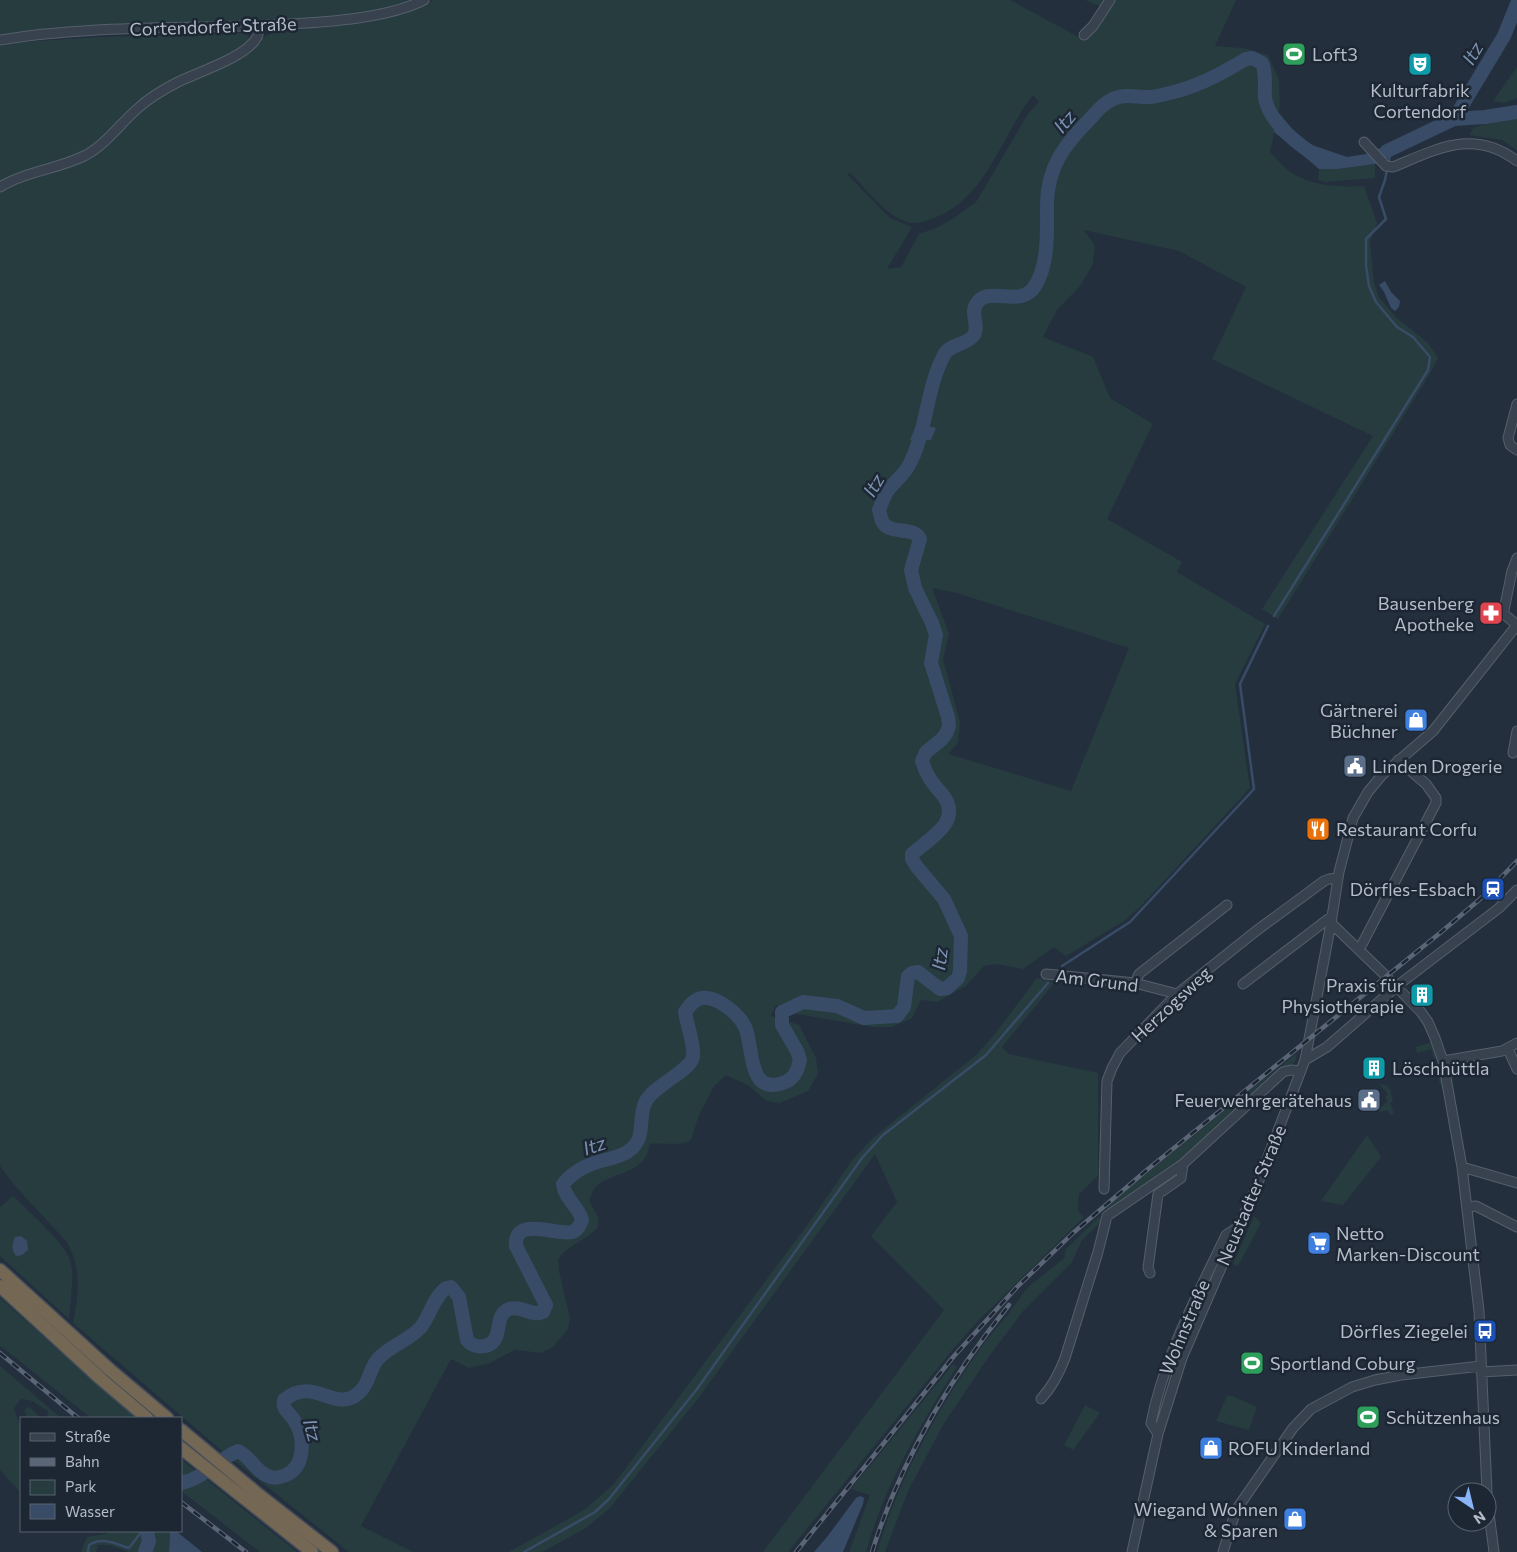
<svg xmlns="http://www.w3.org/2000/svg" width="1517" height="1552" font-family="Commissioner,sans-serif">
<rect width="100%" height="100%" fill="#242f3e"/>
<path fill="#263c3f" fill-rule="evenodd" d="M0 0H415L378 10 328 18 0 37Z
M433 0H1010L1086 41 1106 9 1085 0H1236L1215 46 1243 48 1268 55 1279 80 1280 106 1270 152C1277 159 1284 168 1292 173 1314 187 1340 187 1364 186L1377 223 1370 241 1374 283 1379 297 1397 318 1428 343 1438 358 1431 372 1278 619 1262 609 1373 436 1212 359 1246 287 1179 251 1084 230 1095 246 1093 264 1080 286 1057 310 1043 337 1093 357 1110 398 1153 424 1107 519 1182 562 1177 572 1265 624 1235 684 1250 788 1140 907 1124 921 1066 956 1054 947 1023 969 997 964 984 966 966 986 937 1002 921 1000 912 1018 892 1027H872L797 1014 776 1005 771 1016 799 1025 816 1058 818 1074 808 1091 780 1103 767 1101 749 1086 726 1075 714 1086 699 1115 691 1140C678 1147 665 1142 650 1144 645 1177 610 1170 594 1189 592 1192 591 1197 589 1200L599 1219 598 1227 592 1233 565 1251 558 1259 559 1271 570 1318 568 1329 553 1347 541 1353 515 1350 490 1363 469 1368 451 1359 361 1526 413 1552H349L221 1450 73 1323C79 1293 82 1268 66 1241L15 1186 0 1166V191L14 183 85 158 115 138 140 109 273 32 329 27 379 19 413 10ZM1033 95 1039 102 1028 114 976 202 954 218 936 228 919 234 901 267 887 269 912 227 890 218 848 175 849 172C866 188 880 210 902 220 911 225 919 223 928 220 985 204 1000 137 1033 95ZM932 588 957 593 1129 648 1071 791 948 754 958 743 960 722 943 659 949 634Z
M247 33 250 40 228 55 189 73 135 103 110 132 82 152 11 176 0 183V46L23 42 97 37Z
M1517 67V98L1505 103 1493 101Z
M1517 117V150L1502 140 1469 135 1474 127Z
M1375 164V178L1325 182 1318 180 1319 169H1338Z
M1037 978 1055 982 1002 1047 1009 1054 1098 1073V1176L1079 1194 1078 1211 1084 1217 979 1320 954 1348 788 1552H763L944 1310 871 1236 897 1202 875 1154 697 1400 609 1509 586 1528 542 1552H509L584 1510 614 1484 814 1216 853 1159 874 1137 976 1055 994 1035Z
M1432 1042 1438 1058 1434 1059 1431 1049 1417 1053 1416 1047Z
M1297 1053 1295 1062 1279 1072 1183 1161 1108 1212 1106 1206Z
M1439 1063 1443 1084 1440 1085 1437 1069 1424 1072 1421 1066Z
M1381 1084 1388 1086V1089L1390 1088 1393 1102H1390L1394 1114 1390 1115 1388 1110 1380 1112 1378 1110 1388 1101 1385 1097 1388 1094 1380 1085Z
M1367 1135 1381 1157 1343 1205 1321 1201Z
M13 1196C28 1211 63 1241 70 1260 75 1275 70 1302 69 1319L0 1256V1207Z
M1100 1216V1223L1082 1240 1072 1262 1024 1310 990 1355 943 1425 908 1491 885 1552H877C896 1485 939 1406 980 1349 992 1332 1008 1316 1019 1299 1030 1282 1050 1271 1064 1258L1066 1249Z
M1254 1216 1261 1223 1238 1266 1233 1264Z
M0 1298 135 1418H91L2 1347 0 1346Z
M953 1364 957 1367C920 1425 885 1485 866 1552H849L870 1495 851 1489Z
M0 1366 61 1418H47L48 1411 32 1401 21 1399 14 1408 21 1429V1493L0 1470Z
M1227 1396H1232L1257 1407 1249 1430 1216 1421Z
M1085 1405 1100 1413 1073 1450 1064 1445Z
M29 1407 40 1417V1418H27L24 1410Z
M181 1459 297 1552H260L181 1491Z
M108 1531H170L169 1552H129L109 1545H98L96 1552H81L87 1537 105 1534Z"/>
<path fill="#394c67" d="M1278 112 1298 136 1290 145 1274 132Z
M1404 138V150L1375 164 1338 169H1319L1305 157 1312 145 1347 157 1366 154Z
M1385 281 1391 292 1400 301 1399 307 1395 311 1391 308 1384 292 1379 285Z
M917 423 936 428 931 440H910Z
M21 1236 27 1241 28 1250 22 1255 16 1256C11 1249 12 1245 15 1237Z
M860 1496 864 1498 863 1504 843 1552H814L827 1537 856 1498Z
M170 1531H176L202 1552H169Z"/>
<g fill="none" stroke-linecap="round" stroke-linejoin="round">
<path stroke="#394c67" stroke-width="2.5" d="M1274 616 1428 370 1430 357 1413 337 1397 327 1376 302 1369 286 1366 266V239L1386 219 1379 197 1385 180 1390 155
M1062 966 1130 922 1254 789 1240 684 1268 626
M88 1552 89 1545C102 1536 115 1544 129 1548L142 1531
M524 1552 595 1512 609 1499 697 1389 862 1158 883 1135 986 1055 1048 983"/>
<path stroke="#394c67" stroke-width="14" d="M1454 119 1485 117 1517 112
M1387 151 1454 119 1504 36 1517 4
M181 1483C203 1479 218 1459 238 1451 251 1457 255 1471 268 1476 273 1479 281 1477 286 1475 306 1466 305 1436 294 1420 289 1412 282 1410 284 1400 312 1377 331 1408 353 1397 370 1388 368 1370 378 1359 389 1346 410 1340 421 1327 430 1315 434 1297 446 1288L451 1287 459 1297 467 1340C474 1349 491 1349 496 1337 500 1328 497 1314 509 1309 521 1305 532 1317 543 1312L546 1305 516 1246C514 1215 557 1236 572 1232 578 1230 580 1225 582 1220 578 1205 565 1200 563 1184 575 1170 588 1164 605 1160 614 1157 623 1156 630 1150 647 1137 637 1117 646 1101 655 1085 690 1071 693 1057 695 1046 687 1025 685 1012 689 1006 694 999 702 998 717 996 739 1014 745 1027 754 1045 746 1095 783 1083 794 1080 798 1070 800 1060L797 1051 782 1025V1012L803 1002 837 1006 864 1018 897 1016 904 1007 908 976 912 973 918 972 940 989 947 988 958 978 960 971 961 936 944 899 917 867 912 859V854C930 838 964 821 942 794 933 784 926 775 922 761L926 752 941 740 946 734 949 726 948 717 931 663 936 635 932 623 915 588 911 570 920 539C913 525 889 536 882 521 881 518 880 513 879 510 882 503 884 495 889 489 895 481 906 473 910 463 927 430 926 389 944 355 950 343 966 346 974 335 980 325 969 313 977 303 988 285 1021 309 1035 286 1049 264 1047 230 1047 205 1047 168 1064 145 1089 120 1094 115 1099 108 1105 104 1121 91 1134 98 1152 97 1157 96 1162 95 1166 94 1197 87 1219 75 1246 59L1252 58 1262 63C1267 74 1264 86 1265 98 1270 125 1302 147 1323 161
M145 1552 149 1541 147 1531"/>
<g stroke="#565f6c" stroke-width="11">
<path id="minor" d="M1084 35 1093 26 1110 0
M0 40C96 24 193 30 289 24 329 22 388 18 424 0
M1364 142 1386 166 1393 167C1437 149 1474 128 1517 161
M0 187C26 171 59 169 86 155 106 144 120 124 137 109 149 98 164 89 178 82 198 72 247 57 257 37 259 34 259 30 259 26
M1517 404 1508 438 1510 445 1517 450
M1517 625 1504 614V610L1512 571 1517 558
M1513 753 1517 731
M1331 923 1387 977 1421 1012 1428 1022 1435 1038 1443 1061 1462 1167 1479 1311 1487 1492
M1359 950 1436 803V798L1426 784 1398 760
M1046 974 1135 983 1177 994
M1135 983 1139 974 1227 905
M1243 984 1332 916
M1508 1049 1517 1069
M1305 1060 1327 1047 1397 986 1499 908 1517 890
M1443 1061 1502 1051 1517 1043
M1462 1167 1517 1183
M1104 1189 1107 1081 1112 1068 1120 1053 1177 994 1256 931 1324 881 1329 879 1338 878
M1467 1207 1476 1206 1517 1227
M1150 1273 1148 1268 1158 1194 1181 1178 1183 1164
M1481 1372 1517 1370
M1041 1399C1052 1387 1059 1374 1065 1358L1098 1252 1107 1216 1183 1164 1283 1072 1291 1070 1301 1071
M1158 1434 1151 1423C1164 1357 1197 1296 1226 1235L1238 1227
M1487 1498 1494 1552
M1132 1552 1158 1434 1182 1358 1259 1180 1305 1060 1331 923 1339 872 1353 818 1368 792 1382 775 1433 731 1517 625
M1223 1552 1236 1510 1293 1428 1311 1409 1352 1387 1375 1380 1401 1375 1481 1366"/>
</g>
<g stroke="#434c59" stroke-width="15">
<path id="highway" d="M0 1270 110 1370 167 1418
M0 1286 101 1379 147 1418
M181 1430 259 1495 332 1552
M181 1448 312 1552"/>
</g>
<use href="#minor" stroke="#38414e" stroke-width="9"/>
<use href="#highway" stroke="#746855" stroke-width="12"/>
<g stroke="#5a6575" stroke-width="4.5">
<path id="rail" d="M0 1353 78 1418
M181 1502 246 1552
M796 1552 954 1356 1017 1287 1073 1233 1148 1169 1440 933 1479 900 1517 861
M872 1552C900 1462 950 1378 1009 1305"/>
</g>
<use href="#rail" stroke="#1d2633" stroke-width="2.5" stroke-dasharray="8" stroke-linecap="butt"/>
</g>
<defs>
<g id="stadium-square" transform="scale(1.25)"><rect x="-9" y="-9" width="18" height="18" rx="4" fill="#2e9e5b" stroke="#1d2633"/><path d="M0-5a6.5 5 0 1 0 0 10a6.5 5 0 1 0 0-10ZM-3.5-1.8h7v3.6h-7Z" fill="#fff"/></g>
<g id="theatre-square" transform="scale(1.25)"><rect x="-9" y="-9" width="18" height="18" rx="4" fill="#0f9aa8" stroke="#1d2633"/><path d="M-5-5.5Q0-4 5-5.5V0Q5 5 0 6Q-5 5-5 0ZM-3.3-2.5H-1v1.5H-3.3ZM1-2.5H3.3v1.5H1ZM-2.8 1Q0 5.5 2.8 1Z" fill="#fff"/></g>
<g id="pharmacy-square" transform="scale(1.25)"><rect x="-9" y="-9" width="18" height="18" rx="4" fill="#e0444e" stroke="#1d2633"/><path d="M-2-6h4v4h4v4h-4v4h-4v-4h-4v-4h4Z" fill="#fff"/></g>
<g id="shop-square" transform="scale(1.25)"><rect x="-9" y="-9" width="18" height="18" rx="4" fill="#3f7fe0" stroke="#1d2633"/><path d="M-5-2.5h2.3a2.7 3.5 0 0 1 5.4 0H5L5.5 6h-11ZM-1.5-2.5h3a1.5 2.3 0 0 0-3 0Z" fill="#fff"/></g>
<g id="civic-square" transform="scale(1.25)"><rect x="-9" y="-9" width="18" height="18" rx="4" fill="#5c6f8a" stroke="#1d2633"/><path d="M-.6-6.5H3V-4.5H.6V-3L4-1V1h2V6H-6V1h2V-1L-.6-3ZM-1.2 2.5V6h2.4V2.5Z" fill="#fff"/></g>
<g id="restaurant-square" transform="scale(1.25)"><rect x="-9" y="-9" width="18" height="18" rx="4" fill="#e8710a" stroke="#1d2633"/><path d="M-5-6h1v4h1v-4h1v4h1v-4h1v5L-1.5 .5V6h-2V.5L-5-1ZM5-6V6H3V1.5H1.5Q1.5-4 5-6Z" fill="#fff"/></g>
<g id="station-square" transform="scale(1.25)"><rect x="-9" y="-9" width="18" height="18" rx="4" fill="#1a4fb4" stroke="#1d2633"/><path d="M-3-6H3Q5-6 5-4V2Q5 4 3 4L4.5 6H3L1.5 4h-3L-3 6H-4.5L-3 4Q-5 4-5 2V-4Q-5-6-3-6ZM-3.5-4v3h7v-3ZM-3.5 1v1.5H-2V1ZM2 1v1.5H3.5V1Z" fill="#fff"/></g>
<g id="building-square" transform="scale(1.25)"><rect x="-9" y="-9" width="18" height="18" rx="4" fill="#0f9aa8" stroke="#1d2633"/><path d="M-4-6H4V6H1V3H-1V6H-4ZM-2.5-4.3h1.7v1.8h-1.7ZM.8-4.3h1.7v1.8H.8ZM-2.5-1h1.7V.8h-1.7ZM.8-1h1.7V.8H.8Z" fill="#fff"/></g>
<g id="supermarket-square" transform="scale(1.25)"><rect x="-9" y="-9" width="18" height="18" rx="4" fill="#3f7fe0" stroke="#1d2633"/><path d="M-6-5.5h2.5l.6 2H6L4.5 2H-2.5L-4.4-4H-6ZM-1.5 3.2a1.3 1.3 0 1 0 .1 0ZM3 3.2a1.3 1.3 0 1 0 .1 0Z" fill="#fff"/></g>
<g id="bus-square" transform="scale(1.25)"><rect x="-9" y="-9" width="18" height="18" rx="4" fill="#1a4fb4" stroke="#1d2633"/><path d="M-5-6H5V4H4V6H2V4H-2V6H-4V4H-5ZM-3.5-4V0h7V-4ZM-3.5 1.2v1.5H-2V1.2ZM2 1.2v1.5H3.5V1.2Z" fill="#fff"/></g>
</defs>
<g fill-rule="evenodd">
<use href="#stadium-square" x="1294" y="54"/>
<use href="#theatre-square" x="1420" y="64"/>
<use href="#pharmacy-square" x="1491" y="613"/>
<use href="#shop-square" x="1416" y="720"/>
<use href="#civic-square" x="1355" y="766"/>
<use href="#restaurant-square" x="1318" y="829"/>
<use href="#station-square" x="1493" y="889"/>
<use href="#building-square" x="1422" y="995"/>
<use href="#building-square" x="1374" y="1068"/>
<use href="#civic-square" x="1369" y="1100"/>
<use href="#supermarket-square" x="1319" y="1243"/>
<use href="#bus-square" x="1485" y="1331"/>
<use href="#stadium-square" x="1252" y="1363"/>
<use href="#stadium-square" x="1368" y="1417"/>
<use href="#shop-square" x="1211" y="1448"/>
<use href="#shop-square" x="1295" y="1519"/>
</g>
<g text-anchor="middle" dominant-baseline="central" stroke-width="5" stroke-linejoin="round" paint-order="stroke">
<g font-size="18" fill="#b4bcc9" stroke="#1d2633">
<text transform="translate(213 26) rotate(-2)">Cortendorfer Straße</text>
<text transform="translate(1097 980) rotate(7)">Am Grund</text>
<text transform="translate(1171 1004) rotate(-43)">Herzogsweg</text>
<text transform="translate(1251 1195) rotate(-67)">Neustadter Straße</text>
<text transform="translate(1184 1327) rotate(-67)">Wohnstraße</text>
</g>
<g font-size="18" fill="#b4bcc9" stroke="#1d2633" text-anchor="start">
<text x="1312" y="54">Loft3</text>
<text x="1420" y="90" text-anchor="middle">Kulturfabrik<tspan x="1420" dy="21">Cortendorf</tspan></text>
<text x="1474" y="603" text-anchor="end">Bausenberg<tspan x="1474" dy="21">Apotheke</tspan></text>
<text x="1398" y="710" text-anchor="end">Gärtnerei<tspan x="1398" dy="21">Büchner</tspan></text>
<text x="1372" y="766">Linden Drogerie</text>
<text x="1336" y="829">Restaurant Corfu</text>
<text x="1476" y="889" text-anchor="end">Dörfles-Esbach</text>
<text x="1404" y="985" text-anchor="end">Praxis für<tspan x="1404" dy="21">Physiotherapie</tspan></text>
<text x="1392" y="1068">Löschhüttla</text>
<text x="1352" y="1100" text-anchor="end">Feuerwehrgerätehaus</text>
<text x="1336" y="1233">Netto<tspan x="1336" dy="21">Marken-Discount</tspan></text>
<text x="1468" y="1331" text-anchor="end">Dörfles Ziegelei</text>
<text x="1270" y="1363">Sportland Coburg</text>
<text x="1386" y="1417">Schützenhaus</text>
<text x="1228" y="1448">ROFU Kinderland</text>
<text x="1278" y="1509" text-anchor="end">Wiegand Wohnen<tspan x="1278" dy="21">&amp; Sparen</tspan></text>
</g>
<g font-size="19" font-style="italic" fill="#7c92b1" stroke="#1d2633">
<text transform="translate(1472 53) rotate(-59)">Itz</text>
<text transform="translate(1064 121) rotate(-50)">Itz</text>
<text transform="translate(873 485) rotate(-60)">Itz</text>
<text transform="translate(939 959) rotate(-83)">Itz</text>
<text transform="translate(594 1145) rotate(-19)">Itz</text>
<text transform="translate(313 1430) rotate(74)">Itz</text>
</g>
</g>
<rect x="20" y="1417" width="162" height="115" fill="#1d2633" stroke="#59626f"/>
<rect x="30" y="1433" width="25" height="8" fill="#38414e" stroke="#59626f"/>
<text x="65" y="1442" font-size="15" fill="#b4bcc9">Straße</text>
<rect x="30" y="1458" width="25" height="8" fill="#5a6575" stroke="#59626f"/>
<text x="65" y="1467" font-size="15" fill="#b4bcc9">Bahn</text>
<rect x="30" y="1480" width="25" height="15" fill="#263c3f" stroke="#59626f"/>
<text x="65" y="1492" font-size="15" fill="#b4bcc9">Park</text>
<rect x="30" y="1504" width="25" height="15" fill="#394c67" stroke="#59626f"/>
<text x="65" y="1517" font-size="15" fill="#b4bcc9">Wasser</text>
<g transform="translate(1472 1507) rotate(145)"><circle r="24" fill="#1d2633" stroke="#59626f"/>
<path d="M0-4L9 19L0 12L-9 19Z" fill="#8ab4f8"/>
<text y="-8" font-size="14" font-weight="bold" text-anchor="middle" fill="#b4bcc9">N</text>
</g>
</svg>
